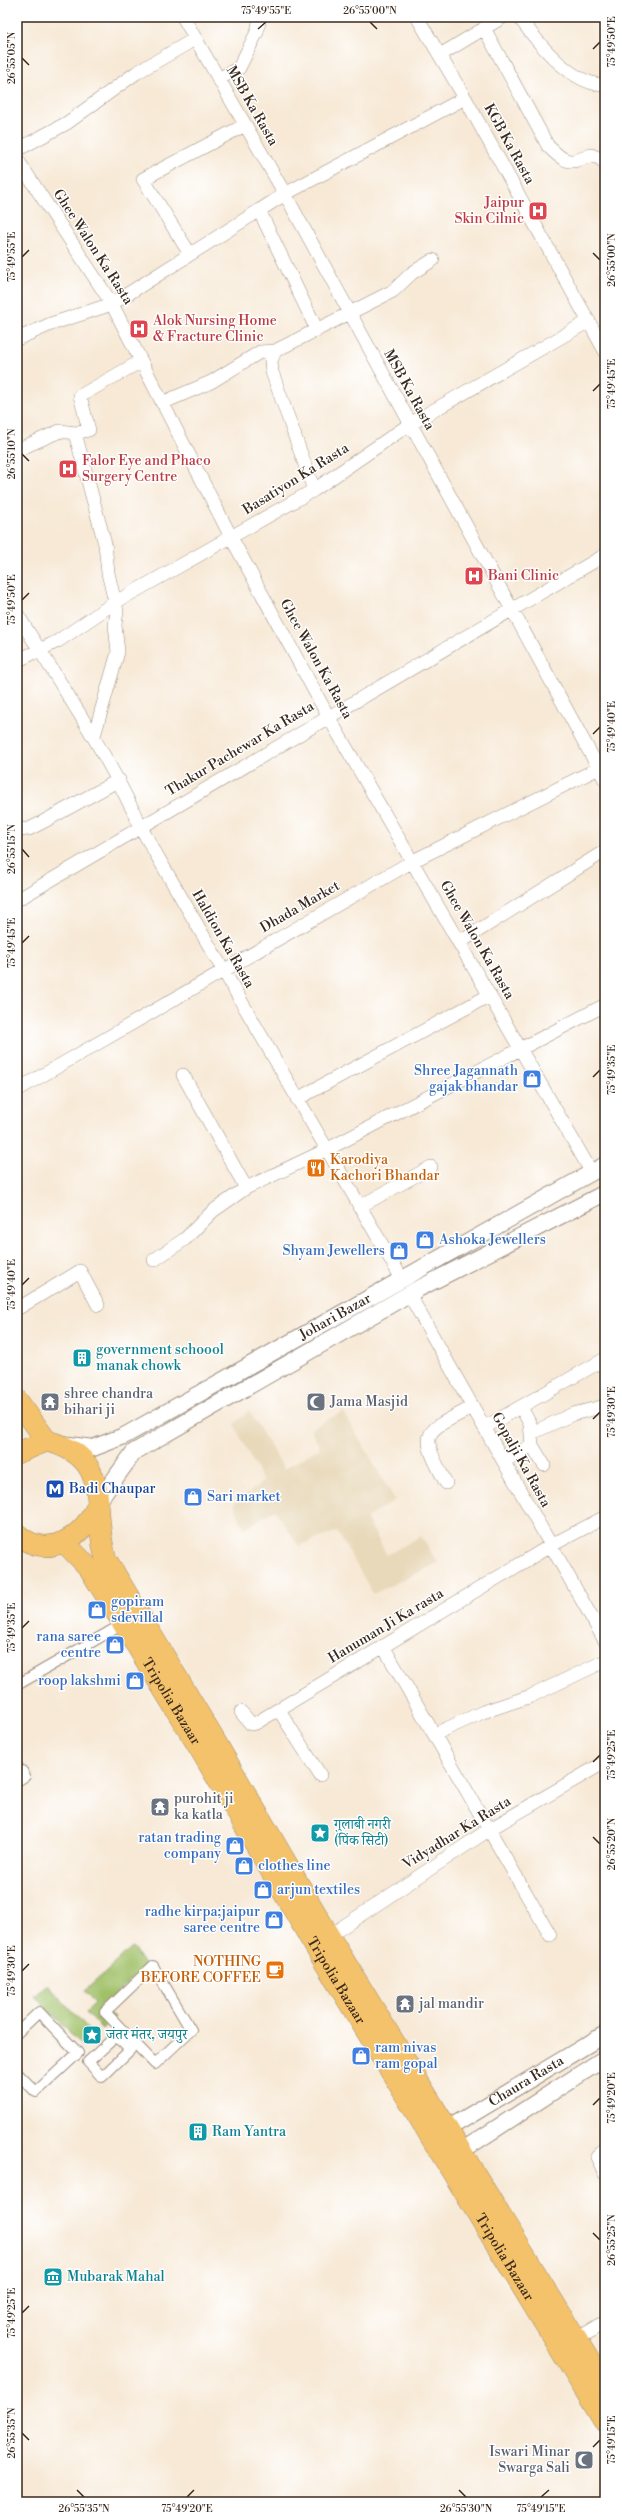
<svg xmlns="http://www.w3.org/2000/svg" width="622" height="2519" font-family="'Libre Bodoni','Noto Serif Devanagari',serif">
<rect width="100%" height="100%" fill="#fff"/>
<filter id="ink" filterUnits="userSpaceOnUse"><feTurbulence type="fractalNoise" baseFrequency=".025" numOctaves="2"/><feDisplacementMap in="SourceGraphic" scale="8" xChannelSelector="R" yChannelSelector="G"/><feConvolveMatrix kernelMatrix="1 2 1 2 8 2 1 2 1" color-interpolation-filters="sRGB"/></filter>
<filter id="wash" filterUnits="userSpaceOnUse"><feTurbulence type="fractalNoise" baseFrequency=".012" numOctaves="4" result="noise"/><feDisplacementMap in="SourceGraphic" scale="16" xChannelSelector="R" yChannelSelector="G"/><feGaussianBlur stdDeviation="0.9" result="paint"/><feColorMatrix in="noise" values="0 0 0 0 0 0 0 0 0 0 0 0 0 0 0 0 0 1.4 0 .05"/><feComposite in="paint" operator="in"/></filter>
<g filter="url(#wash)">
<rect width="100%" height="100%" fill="#f7e9d6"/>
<path fill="#e8d9ba" d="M249 1411 284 1469 320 1448 311 1429 343 1411 395 1500 366 1518 387 1555 421 1536 438 1563 373 1594 337 1531 299 1546 275 1510 244 1529 234 1504 263 1482 234 1424Z"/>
<path fill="#a1c169" stroke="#6e7644" d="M132 1947 145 1966 103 2007 114 2018 102 2029 86 2012 95 2003 85 1991Z
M47 1984 95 2036 83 2046 34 1996Z"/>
</g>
<g filter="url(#ink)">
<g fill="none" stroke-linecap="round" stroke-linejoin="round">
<path stroke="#d1c3b1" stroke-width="10" stroke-dasharray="10 5" stroke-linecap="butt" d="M17 1763 22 1771"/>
<g stroke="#998a7a" stroke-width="12">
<path id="pedestrian" d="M17 1685 123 1624
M17 1781 25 1776 22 1771
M153 1966 191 2030 155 2064 105 2012Z
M17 2033 39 2012 78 2053 36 2092 17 2073
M116 2036 130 2050 102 2077 88 2062Z"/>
</g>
<g stroke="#998a7a" stroke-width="14">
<path id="minor" d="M183 17 285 194 605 780
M417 17 465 98 605 351
M519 17C537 42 571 85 605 85
M484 28 548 146C565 163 569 165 591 155L601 159 605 164
M440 55 503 17
M218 79 239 68 257 32 260 17
M17 150 67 123 136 73 195 39
M17 159 112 304 231 537 328 716 592 1173
M259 210 317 330
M190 254 143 179 245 125
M17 339 51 324 112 304 285 194 465 98
M162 403 211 382 260 352 275 351
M75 433 89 430 80 396 141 361
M17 450 60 431 75 433 105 544 108 573 117 611 115 625 118 652 94 736
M314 490 272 372 271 361 275 351 393 291 412 273 433 260
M17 614C61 685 107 752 141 828L402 1279
M17 661 58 641 114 603 314 490 410 424 589 321
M17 830 29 829 41 823 119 780
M17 900 605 555
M460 942 605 851
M183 1075 246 1188
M17 1090 413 861 605 765
M297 1099 490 995
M359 1207 431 1167
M154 1260 185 1239 213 1211 246 1188 326 1150 605 1005
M409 1294 605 1641
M17 1309 80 1271 98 1305
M521 1407 530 1424 532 1445 544 1465
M485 1427 605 1359
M532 1433 573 1414 605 1406
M504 1461 532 1445
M446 1483C418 1430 423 1433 473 1407
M383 1646 550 1935
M279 1710 320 1775
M241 1712 251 1724 256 1723 550 1546 605 1517
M435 1734 483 1712 531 1696 605 1661
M329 1936 490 1829 605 1762
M605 2149 597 2157 605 2174
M577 2339 605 2322"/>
</g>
<g stroke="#998a7a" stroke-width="18">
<g id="tertiary">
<path id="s1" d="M62 1444 93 1448 124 1436 605 1165"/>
<path d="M98 1502 134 1452 416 1290 605 1193"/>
<path id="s2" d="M439 2134 605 2034"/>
<path d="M452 2157 605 2058"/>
</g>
</g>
<g stroke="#998a7a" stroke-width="22">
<g id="primary">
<path d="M17 1400 47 1441"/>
<path d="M17 1453 47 1441C115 1458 90 1508 106 1559L215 1741 329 1936 605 2386"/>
<path d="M17 1534C48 1562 85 1536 98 1504"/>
<path id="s3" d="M64 1542 89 1568 200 1749 314 1945 605 2423"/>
</g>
</g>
<use href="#pedestrian" stroke="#fff" stroke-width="10"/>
<use href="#minor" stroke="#fff" stroke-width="13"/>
<use href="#tertiary" stroke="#fff" stroke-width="16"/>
<use href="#primary" stroke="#f3c26a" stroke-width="21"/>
</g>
</g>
<path fill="none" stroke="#3b2a1e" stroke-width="1.5" d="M370 22 377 29M258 29 266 22M593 49 600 42M22 58 29 65M593 253 600 260M22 257 29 250M593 391 600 384M22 454 29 461M22 600 29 593M593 734 600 727M22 849 29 857M22 943 29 936M593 1077 600 1070M22 1285 29 1278M593 1419 600 1412M22 1628 29 1621M593 1762 600 1755M593 1837 600 1844M22 1971 29 1964M593 2105 600 2098M593 2233 600 2240M22 2313 29 2306M22 2433 29 2440M593 2447 600 2440M77 2490 84 2497M459 2490 466 2497M187 2497 194 2490M541 2497 549 2490"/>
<defs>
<g id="hospital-square" transform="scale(1)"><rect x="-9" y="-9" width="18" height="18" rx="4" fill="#e0444e" stroke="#fff"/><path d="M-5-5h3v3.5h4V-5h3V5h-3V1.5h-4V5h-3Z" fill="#fff"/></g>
<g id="shop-square" transform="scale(1)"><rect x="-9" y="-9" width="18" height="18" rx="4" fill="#3f7fe0" stroke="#fff"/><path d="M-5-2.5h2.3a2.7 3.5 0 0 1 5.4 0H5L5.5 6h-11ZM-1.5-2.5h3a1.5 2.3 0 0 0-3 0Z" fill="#fff"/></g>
<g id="restaurant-square" transform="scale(1)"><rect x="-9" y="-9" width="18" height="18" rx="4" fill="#e8710a" stroke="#fff"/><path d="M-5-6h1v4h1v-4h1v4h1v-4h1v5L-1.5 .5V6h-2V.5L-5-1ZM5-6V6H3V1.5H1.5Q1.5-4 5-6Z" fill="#fff"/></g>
<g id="building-square" transform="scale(1)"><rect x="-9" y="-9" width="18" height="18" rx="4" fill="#0f9aa8" stroke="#fff"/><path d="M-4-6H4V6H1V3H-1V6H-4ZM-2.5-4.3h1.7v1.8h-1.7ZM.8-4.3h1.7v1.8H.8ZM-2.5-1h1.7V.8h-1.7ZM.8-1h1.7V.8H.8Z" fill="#fff"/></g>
<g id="temple-square" transform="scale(1)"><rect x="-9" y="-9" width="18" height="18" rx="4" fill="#6b7280" stroke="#fff"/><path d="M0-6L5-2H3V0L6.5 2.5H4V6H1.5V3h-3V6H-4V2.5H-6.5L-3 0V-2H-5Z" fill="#fff"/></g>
<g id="mosque-square" transform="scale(1)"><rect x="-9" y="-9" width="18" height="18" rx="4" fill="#6b7280" stroke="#fff"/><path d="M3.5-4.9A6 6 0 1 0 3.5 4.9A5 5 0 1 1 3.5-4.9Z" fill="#fff"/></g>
<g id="metro-square" transform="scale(1)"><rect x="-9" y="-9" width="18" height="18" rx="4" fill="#1a4fb4" stroke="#fff"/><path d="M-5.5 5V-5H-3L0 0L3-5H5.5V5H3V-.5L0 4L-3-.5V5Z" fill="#fff"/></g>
<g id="sight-square" transform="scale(1)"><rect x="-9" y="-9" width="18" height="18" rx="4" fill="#0f9aa8" stroke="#fff"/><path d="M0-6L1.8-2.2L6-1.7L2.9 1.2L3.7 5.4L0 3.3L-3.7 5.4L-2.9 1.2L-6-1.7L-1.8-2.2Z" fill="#fff"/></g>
<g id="cafe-square" transform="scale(1)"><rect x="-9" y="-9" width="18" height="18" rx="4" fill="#e8710a" stroke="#fff"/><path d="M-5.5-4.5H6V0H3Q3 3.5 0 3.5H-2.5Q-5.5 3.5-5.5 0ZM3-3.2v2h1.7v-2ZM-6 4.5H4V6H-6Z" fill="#fff"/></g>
<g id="museum-square" transform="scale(1)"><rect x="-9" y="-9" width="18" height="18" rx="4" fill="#0f9aa8" stroke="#fff"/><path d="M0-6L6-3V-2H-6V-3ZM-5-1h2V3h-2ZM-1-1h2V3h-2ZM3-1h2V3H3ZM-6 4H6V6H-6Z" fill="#fff"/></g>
</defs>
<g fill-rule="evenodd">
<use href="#hospital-square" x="538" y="211"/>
<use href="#hospital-square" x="139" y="329"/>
<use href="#hospital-square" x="68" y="469"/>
<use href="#hospital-square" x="474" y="576"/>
<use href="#shop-square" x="532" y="1079"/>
<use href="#restaurant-square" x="316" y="1168"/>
<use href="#shop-square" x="425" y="1240"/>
<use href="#shop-square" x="399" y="1251"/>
<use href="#building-square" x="82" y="1358"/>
<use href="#temple-square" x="50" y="1402"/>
<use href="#mosque-square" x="316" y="1402"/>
<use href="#metro-square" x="55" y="1489"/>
<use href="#shop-square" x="193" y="1497"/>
<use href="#shop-square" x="97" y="1610"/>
<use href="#shop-square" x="115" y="1645"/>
<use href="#shop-square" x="135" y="1681"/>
<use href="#temple-square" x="160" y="1807"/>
<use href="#sight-square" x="320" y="1833"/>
<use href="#shop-square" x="235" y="1846"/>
<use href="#shop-square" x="244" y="1866"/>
<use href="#shop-square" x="263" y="1890"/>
<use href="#shop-square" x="274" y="1920"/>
<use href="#cafe-square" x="275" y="1970"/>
<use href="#temple-square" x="405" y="2004"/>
<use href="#sight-square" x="92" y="2035"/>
<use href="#shop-square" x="361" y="2056"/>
<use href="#building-square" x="198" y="2132"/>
<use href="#museum-square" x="53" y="2277"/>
<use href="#mosque-square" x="584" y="2460"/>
</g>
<g text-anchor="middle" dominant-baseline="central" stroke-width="3" stroke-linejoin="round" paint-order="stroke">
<g font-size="14" fill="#3b2a1e" stroke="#fff">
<text transform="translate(252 106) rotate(60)">MSB Ka Rasta</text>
<text transform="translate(509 144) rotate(61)">KGB Ka Rasta</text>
<text transform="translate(93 247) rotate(57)">Ghee Walon Ka Rasta</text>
<text transform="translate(409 390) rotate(61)">MSB Ka Rasta</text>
<text transform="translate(296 479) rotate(-32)">Basatiyon Ka Rasta</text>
<text transform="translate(316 659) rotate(61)">Ghee Walon Ka Rasta</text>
<text transform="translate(240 749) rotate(-31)">Thakur Pachewar Ka Rasta</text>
<text transform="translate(300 907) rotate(-30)">Dhada Market</text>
<text transform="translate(223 939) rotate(60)">Haldion Ka Rasta</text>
<text transform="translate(477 940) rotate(60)">Ghee Walon Ka Rasta</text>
<text stroke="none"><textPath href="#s1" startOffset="307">Johari Bazar</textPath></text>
<text transform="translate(521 1460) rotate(61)">Gopalji Ka Rasta</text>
<text transform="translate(386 1626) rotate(-31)">Hanuman Ji Ka rasta</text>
<text stroke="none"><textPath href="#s3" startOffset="193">Tripolia Bazaar</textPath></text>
<text transform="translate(457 1833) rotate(-32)">Vidyadhar Ka Rasta</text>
<text stroke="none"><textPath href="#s3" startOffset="517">Tripolia Bazaar</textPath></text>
<text stroke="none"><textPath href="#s2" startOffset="102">Chaura Rasta</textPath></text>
<text stroke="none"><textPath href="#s3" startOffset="841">Tripolia Bazaar</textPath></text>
</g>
<g font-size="14" fill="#be3a42" stroke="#fff" text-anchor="start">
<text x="524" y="203" text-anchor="end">Jaipur<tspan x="524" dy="16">Skin Cilnic</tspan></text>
<text x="153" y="321">Alok Nursing Home<tspan x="153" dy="16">&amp; Fracture Clinic</tspan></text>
<text x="82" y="461">Falor Eye and Phaco<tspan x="82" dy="16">Surgery Centre</tspan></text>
<text x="488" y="576">Bani Clinic</text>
</g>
<g font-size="14" fill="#366cbe" stroke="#fff" text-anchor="end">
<text x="518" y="1071">Shree Jagannath<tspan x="518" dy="16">gajak bhandar</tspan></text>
<text x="439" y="1240" text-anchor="start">Ashoka Jewellers</text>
<text x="385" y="1251">Shyam Jewellers</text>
<text x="207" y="1497" text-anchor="start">Sari market</text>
<text x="111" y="1602" text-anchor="start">gopiram<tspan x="111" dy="16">sdevillal</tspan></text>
<text x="101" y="1637">rana saree<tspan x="101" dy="16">centre</tspan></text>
<text x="121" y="1681">roop lakshmi</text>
<text x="221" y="1838">ratan trading<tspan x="221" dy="16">company</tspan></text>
<text x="258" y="1866" text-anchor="start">clothes line</text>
<text x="277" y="1890" text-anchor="start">arjun textiles</text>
<text x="260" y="1912">radhe kirpa;jaipur<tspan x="260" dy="16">saree centre</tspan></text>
<text x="375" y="2048" text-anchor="start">ram nivas<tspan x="375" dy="16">ram gopal</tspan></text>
</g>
<g font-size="14" fill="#c56008" stroke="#fff" text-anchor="start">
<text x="330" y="1160">Karodiya<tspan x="330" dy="16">Kachori Bhandar</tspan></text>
<text x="261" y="1962" text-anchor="end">NOTHING<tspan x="261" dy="16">BEFORE COFFEE</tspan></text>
</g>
<g font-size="14" fill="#0d838f" stroke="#fff" text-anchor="start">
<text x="96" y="1350">government schoool<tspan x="96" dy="16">manak chowk</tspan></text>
<text x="334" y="1825">गुलाबी नगरी<tspan x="334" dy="16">(पिंक सिटी)</tspan></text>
<text x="106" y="2035">जंतर मंतर, जयपुर</text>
<text x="212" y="2132">Ram Yantra</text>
<text x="67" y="2277">Mubarak Mahal</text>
</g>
<g font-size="14" fill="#5b616d" stroke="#fff" text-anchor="start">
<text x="64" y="1394">shree chandra<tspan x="64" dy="16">bihari ji</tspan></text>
<text x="330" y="1402">Jama Masjid</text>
<text x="174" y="1799">purohit ji<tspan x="174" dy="16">ka katla</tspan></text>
<text x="419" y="2004">jal mandir</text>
<text x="570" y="2452" text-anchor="end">Iswari Minar<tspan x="570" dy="16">Swarga Sali</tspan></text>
</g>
<g font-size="14" fill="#164399" stroke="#fff" text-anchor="start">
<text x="69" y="1489">Badi Chaupar</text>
</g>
</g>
<rect width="622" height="2519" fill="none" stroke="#fff" stroke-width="44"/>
<rect x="22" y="22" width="578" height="2475" fill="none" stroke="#3b2a1e" stroke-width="1.5"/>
<g font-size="10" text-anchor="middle" fill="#3b2a1e">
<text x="266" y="14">75°49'55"E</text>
<text x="370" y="14">26°55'00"N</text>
<text transform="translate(611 42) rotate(-90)" y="4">75°49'50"E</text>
<text transform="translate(11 58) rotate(-90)" y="4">26°55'05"N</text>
<text transform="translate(11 257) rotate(-90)" y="4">75°49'55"E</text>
<text transform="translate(611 260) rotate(-90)" y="4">26°55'00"N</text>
<text transform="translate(611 384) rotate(-90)" y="4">75°49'45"E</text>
<text transform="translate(11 454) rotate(-90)" y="4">26°55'10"N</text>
<text transform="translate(11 600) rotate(-90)" y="4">75°49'50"E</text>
<text transform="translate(611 727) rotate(-90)" y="4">75°49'40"E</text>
<text transform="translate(11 849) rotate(-90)" y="4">26°55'15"N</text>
<text transform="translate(11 943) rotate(-90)" y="4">75°49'45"E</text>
<text transform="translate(611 1070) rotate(-90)" y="4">75°49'35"E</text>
<text transform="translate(11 1285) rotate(-90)" y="4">75°49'40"E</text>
<text transform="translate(611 1412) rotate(-90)" y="4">75°49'30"E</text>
<text transform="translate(11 1628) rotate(-90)" y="4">75°49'35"E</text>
<text transform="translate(611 1755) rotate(-90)" y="4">75°49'25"E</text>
<text transform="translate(611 1844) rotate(-90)" y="4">26°55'20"N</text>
<text transform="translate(11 1971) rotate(-90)" y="4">75°49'30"E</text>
<text transform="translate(611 2098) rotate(-90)" y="4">75°49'20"E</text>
<text transform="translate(611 2240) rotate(-90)" y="4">26°55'25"N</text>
<text transform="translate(11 2313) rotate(-90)" y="4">75°49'25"E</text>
<text transform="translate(11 2433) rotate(-90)" y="4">26°55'35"N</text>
<text transform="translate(611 2440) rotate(-90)" y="4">75°49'15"E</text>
<text x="84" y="2512">26°55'35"N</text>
<text x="187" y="2512">75°49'20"E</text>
<text x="466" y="2512">26°55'30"N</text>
<text x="541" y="2512">75°49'15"E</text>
</g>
</svg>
